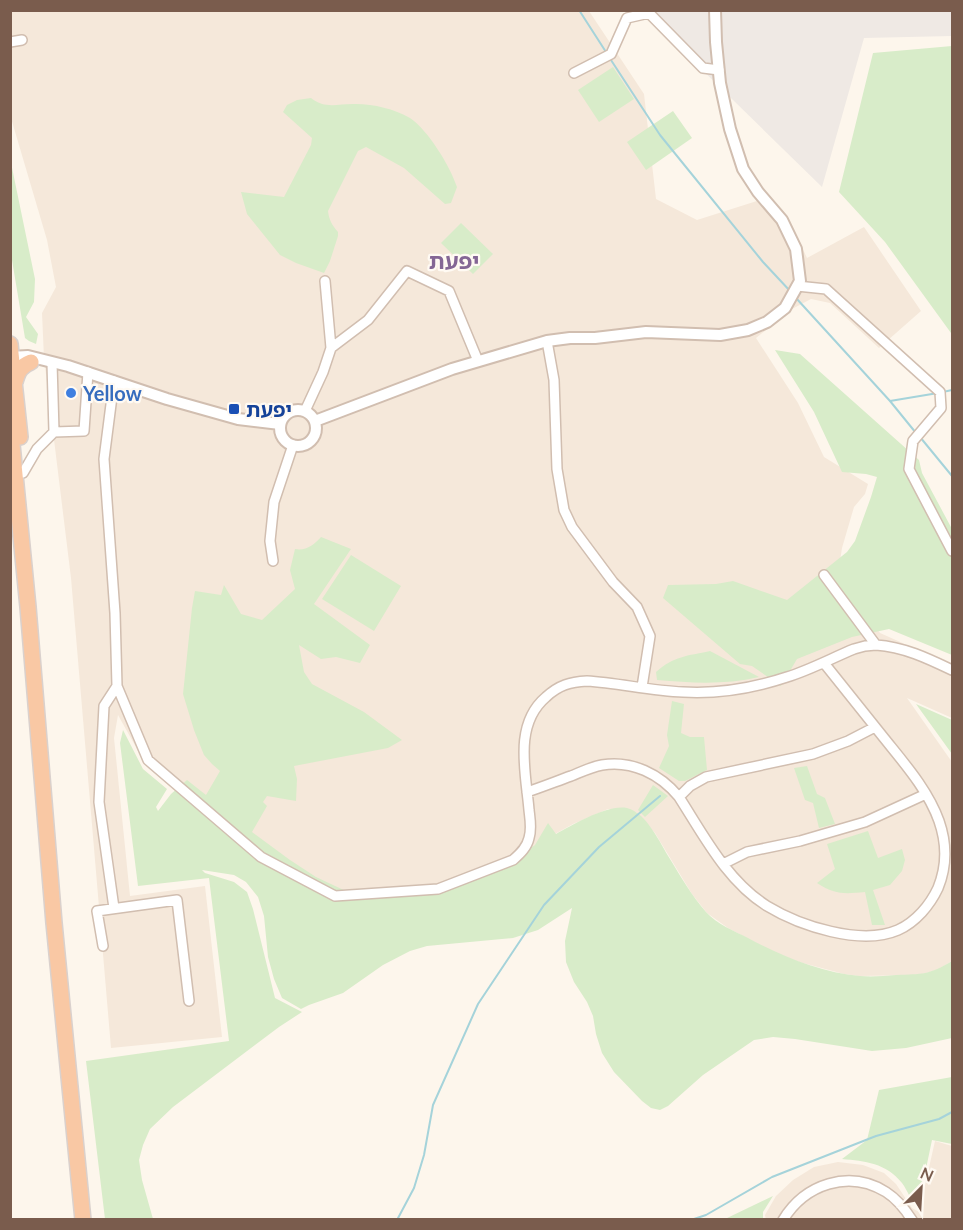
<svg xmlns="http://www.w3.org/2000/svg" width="963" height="1230" font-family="Lato,'Noto Sans Hebrew',sans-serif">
<rect width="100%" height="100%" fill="#fdf6ec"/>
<path fill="#f5e8da" d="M10 11H589L644 94 656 199 697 220 766 198 790 222 807 258 864 227 921 311 879 348 830 303 811 299 792 309 756 338 798 403 824 457 868 484 865 494 854 507 842 548 837 581 880 633 952 665V718L907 698 952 762V961L937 970 919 975 859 976 844 974 799 962 773 952 728 928 707 913 692 894 655 833 636 812 608 809 573 824 555 834 548 824 527 863 364 906 202 814 147 767 118 715 114 738 130 896 205 886 222 1037 111 1048 71 578 44 358 42 313 56 287 47 240 11 118Z
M935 1141 952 1146V1219L766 1220 765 1215 776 1196 793 1180 814 1167 838 1162 863 1165 884 1173 896 1184 912 1208 919 1212Z"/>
<path fill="#efe9e4" d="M645 11H952V36L864 38 822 187 650 19Z"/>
<path fill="#d8ecc9" d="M952 46V333H951L885 242 839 192 873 53Z
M613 67 634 99 599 122 578 90Z
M311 98C326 110 339 103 356 104 374 104 394 109 410 118 428 130 450 166 457 187L451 203 445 204 404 168 366 147 358 151 328 211C329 220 332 225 338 232V236L330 261 324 273 296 263 280 255 247 214 241 192 284 197 311 145 312 138 283 112 287 105 297 100Z
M673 111 692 138 646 170 627 142Z
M10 158 35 279 34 302 26 317 38 334 36 344 29 341 25 338 11 254Z
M461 223 493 254 473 274 441 243Z
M775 350 800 354 919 460 922 473 952 529V655L889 629 852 637 797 659 781 686 752 666 740 664 663 598 668 585 716 584 733 581 787 600 847 552 855 541 871 497 877 477 866 474 842 472 814 412Z
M321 537 351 549 314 604 370 645 360 663 336 657 321 659 299 645 304 672 312 684 364 712 402 740 388 748 294 766 297 779 296 801 267 796 263 802 267 806 252 832 290 860 316 877 350 893 436 886 524 853 535 845 548 823 556 834C572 825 608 804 627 808 647 813 660 843 670 859 681 877 692 896 706 912 717 924 734 931 748 938 781 956 822 973 860 976 872 977 884 976 896 975 922 974 929 975 952 961V1038L906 1048 872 1051 795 1039 773 1037 754 1040 703 1075 668 1106 660 1110 651 1108 642 1101 614 1072 602 1053 596 1034 593 1016 587 1002 574 982 566 962 565 941 572 908 538 930 513 938 427 946 410 951 383 965 343 993 309 1005 301 1009 282 998 274 979 268 957 264 916 258 897 246 882 234 875 202 870 205 873 234 882 247 892 253 909 275 998 302 1012 279 1027 173 1107 150 1129 143 1145 139 1160 142 1180 153 1219H105L86 1061 229 1041 209 878 138 886 120 743 123 730 143 769 167 789 156 807 158 811 171 794 187 780 206 795 220 771 212 764 204 755 194 730 183 694 192 608 195 591 221 595 224 585 241 614 262 620 295 589 290 570 295 549C306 551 314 545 321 537Z
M351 555 401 586 374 631 322 599Z
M710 651 759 677C725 685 692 683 657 680L656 672C674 656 687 656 710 651Z
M672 701 684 704 681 733 690 737H704L707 770 685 781H679L659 768 669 746 667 735Z
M916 704 952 720V754Z
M807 766 817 794 825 798 835 824 819 828 813 803 805 800 794 768Z
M653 785 668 796 645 817 638 810Z
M868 831 878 858 902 849 905 860 902 871 890 885 873 890 885 925H872L865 892C845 894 835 895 817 883L835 869 827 844Z
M952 1077V1144L932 1140 918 1207C910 1200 908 1191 902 1183 886 1163 865 1161 842 1159L867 1140 879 1090Z
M773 1196 763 1212V1219H725Z"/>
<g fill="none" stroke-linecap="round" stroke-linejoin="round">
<path stroke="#a5d3da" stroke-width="2" d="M579 10 606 52
M609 57 660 135 763 262 791 292
M796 298 890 401 916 433
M943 392 952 390
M890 401 938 393
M920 437 952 476
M397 1220 414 1188 424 1155 433 1105 478 1004 544 905 599 847 660 796
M691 1220 706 1215 772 1177 876 1136 939 1119 952 1112"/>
<g stroke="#d1beb0" stroke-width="12">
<path id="minor" d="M10 42 22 40
M574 73 611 54 627 18 649 13 703 68 719 70
M797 286 826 289 940 392 941 408 913 441 909 469 952 551
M547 341 554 380 557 469 564 510 572 527 613 582 637 607 650 636 642 687
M331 348 368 320 407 271 449 291 478 361
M114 381 104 459 115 613 117 686 148 760 261 857 335 896 438 889 513 860C521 853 527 847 529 838 532 829 530 819 529 810 526 773 513 725 546 697 559 685 570 682 587 681 619 683 651 691 683 692 718 694 754 688 787 677 810 670 832 658 854 649L865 646 876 645
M305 411 323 372 331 348 325 281
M54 432 84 431 88 372
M23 473 37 449 54 432 52 363
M273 561 270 541 274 502 293 445
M824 575 876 645C904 647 927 658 952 670
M527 792C542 787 557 781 571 776 581 772 591 767 602 765 632 760 660 774 679 797 704 836 727 881 767 906 800 926 861 946 898 930 916 922 930 905 938 888 947 866 947 844 939 821 928 790 904 763 884 738 864 713 844 688 824 663
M679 797 690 786 706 777 813 754 848 741 875 727
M723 864 747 852 800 841 865 822 926 794
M114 908 99 802 104 706 117 686
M103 946 97 911 177 900 189 1001
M783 1220C805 1184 849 1169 886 1192 897 1199 905 1209 912 1220"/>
</g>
<g stroke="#d1beb0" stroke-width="14">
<path id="tertiary" d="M10 357 28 356 68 366 167 399 238 419 280 424
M280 428a18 18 0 1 1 36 0a18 18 0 1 1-36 0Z
M315 421 452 369 547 341 570 338H595L646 332 720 335 748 330 767 322 785 308 800 281 796 249 782 220 758 192 743 169 730 129 720 83 716 42 715 10"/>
</g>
<g stroke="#dad1cd" stroke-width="18">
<path id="trunk" d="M10 344 20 437
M15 382C18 371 21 366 31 362
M10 424 28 607 54 923 83 1220"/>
</g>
<use href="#minor" stroke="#fff" stroke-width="9"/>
<use href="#tertiary" stroke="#fff" stroke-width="10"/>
<use href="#trunk" stroke="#f9c8a4" stroke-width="15"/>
</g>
<circle fill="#3f7fe0" stroke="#fffaf3" stroke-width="2" cx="71" cy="393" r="6"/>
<rect fill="#1a4fb4" stroke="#fffaf3" stroke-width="2" x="228" y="403" width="12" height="12" rx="3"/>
<g text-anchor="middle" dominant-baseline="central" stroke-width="4.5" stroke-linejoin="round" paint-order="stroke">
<g font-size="20" font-weight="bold" fill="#366cbe" stroke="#fffaf3" text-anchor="start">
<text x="83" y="393">Yellow</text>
</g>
<g font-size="20" font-weight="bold" fill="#164399" stroke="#fffaf3" text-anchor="start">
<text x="246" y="409">יפעת</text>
</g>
<g font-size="22" font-weight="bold" fill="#846695" stroke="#fffaf3">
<text x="454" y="260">יפעת</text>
</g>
</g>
<rect width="963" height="1230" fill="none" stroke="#7a5c4d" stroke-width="24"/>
<g transform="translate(921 1188) rotate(24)" stroke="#fffaf3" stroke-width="4.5" paint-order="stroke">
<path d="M0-4.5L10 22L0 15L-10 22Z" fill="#7a5c4d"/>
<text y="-9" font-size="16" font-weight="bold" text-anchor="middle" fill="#7a5c4d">N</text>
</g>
</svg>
